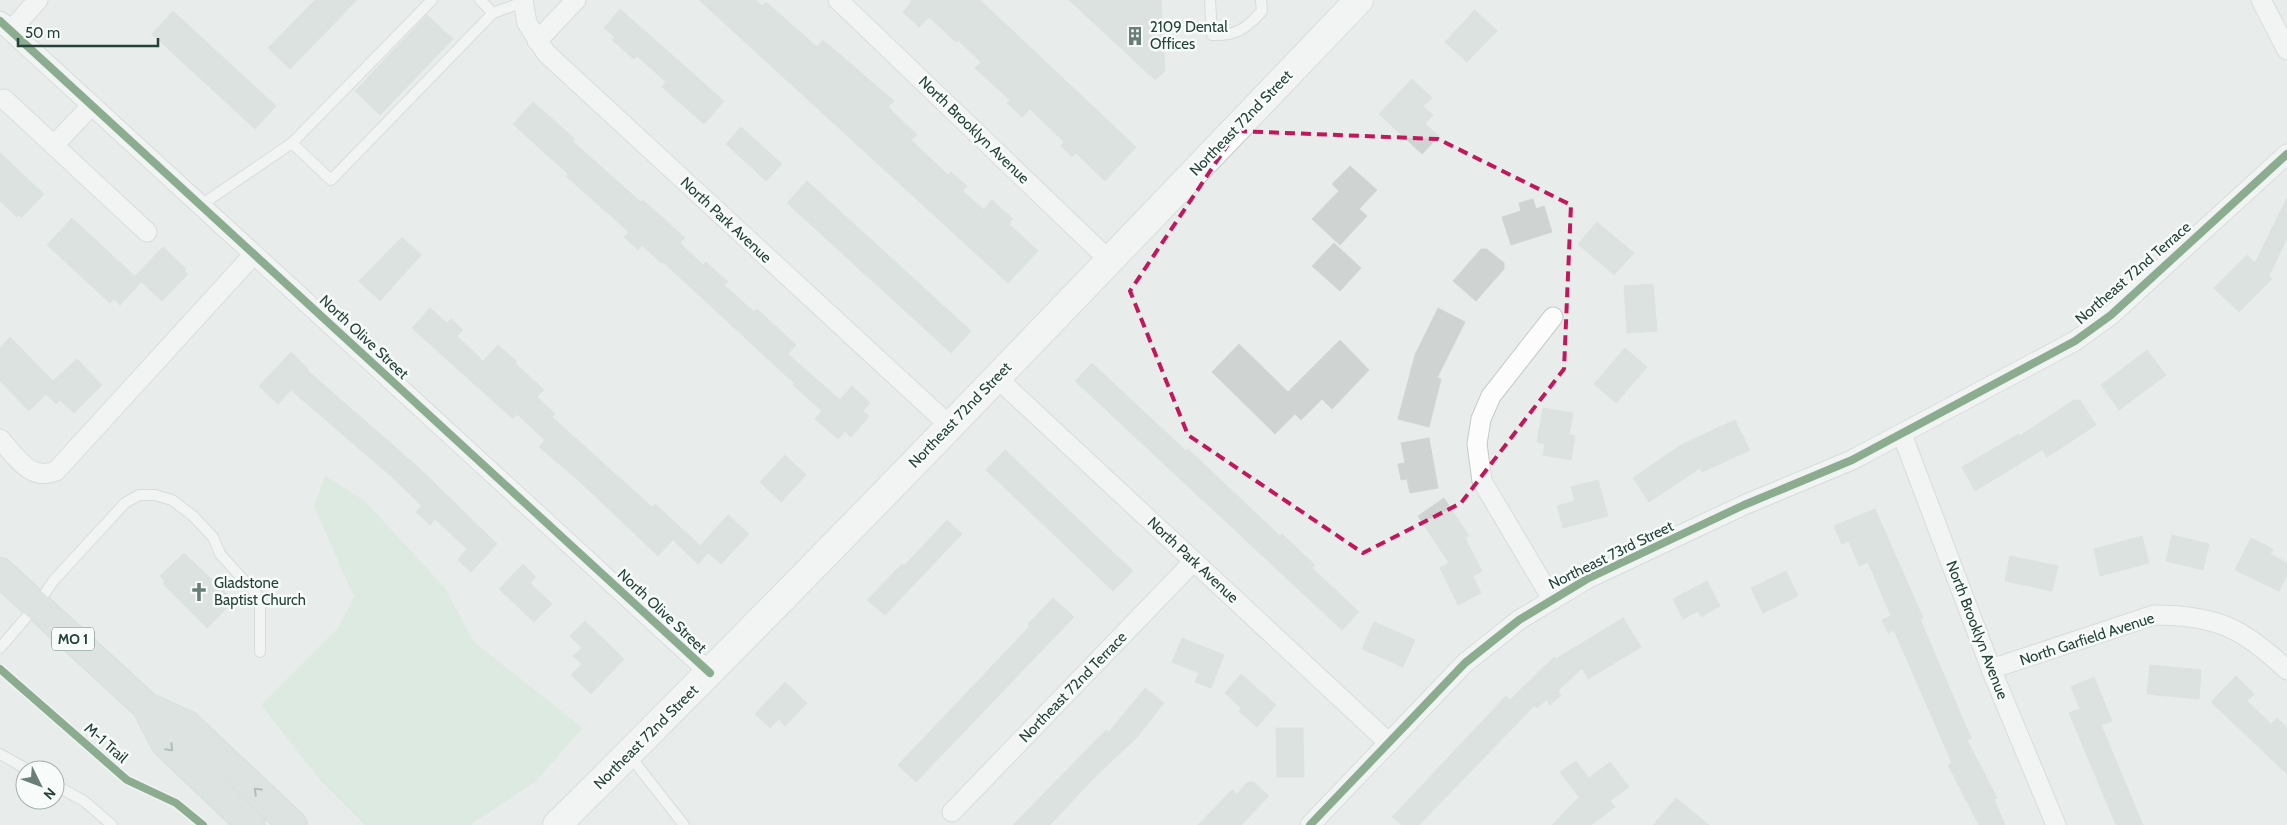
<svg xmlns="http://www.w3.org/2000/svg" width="2287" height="825" font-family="Cabin,sans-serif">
<rect width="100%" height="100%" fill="#e8edeb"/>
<path fill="#d1e6d8" d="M325 476 364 500 445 588 474 642 583 728 535 782 470 825H365L320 780 261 705 338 628 354 597 314 506Z"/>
<path fill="#cfd4d2" stroke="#d1d6d4" d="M315 0H357L290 69 268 48Z
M699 0H755L762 6 766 2 817 47 823 40 894 101 888 107 917 135 911 140 948 175 951 172 967 186 963 191 984 210 992 200 1013 219 1009 224 1038 251 1008 283Z
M910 0H980L1136 147 1105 181 1076 153 1072 157 1061 146 1064 142 1030 109 1022 117 1007 103 1010 100 975 68 981 62 958 40 956 42 929 17 919 27 903 12 912 1Z
M1069 0H1161L1165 71 1155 80Z
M620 9 724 101 704 124 662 87 666 82 637 56 634 59 612 40 615 37 604 28Z
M1475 10 1497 31 1467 62 1445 42Z
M173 11 276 106 255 129 152 34Z
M427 15 453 39 380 115 355 91Z
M1412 79 1432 98 1423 106 1433 115 1425 124 1439 136 1422 154 1379 114Z
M533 102 575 139 572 141 641 202 643 200 685 238 680 243 703 265 706 262 728 282 724 285 754 312 757 309 796 345 788 354 840 400 852 386 870 403 863 411 869 416 851 437 845 431 838 439 815 419 822 411 793 385 795 384 663 262 661 263 642 245 638 250 624 237 629 232 566 176 568 174 513 124Z
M741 127 782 164 766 181 726 144Z
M0 153 44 194 22 217 19 215 17 217 0 201Z
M1350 166 1377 190 1359 209 1367 216 1340 245 1312 219 1339 191 1332 184Z
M807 181 971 331 951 353 787 203Z
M2287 198V238L2269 276 2272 279 2239 312 2214 288 2247 255 2255 263Z
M1533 199 1536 209 1544 206 1552 232 1511 245 1502 217 1521 211 1519 203Z
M72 218 141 282 120 305 114 299 110 303 47 245Z
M1597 222 1634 253 1614 275 1578 244Z
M402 237 421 255 380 301 359 281Z
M1334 243 1361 268 1340 291 1312 266Z
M163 247 186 269 184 270 188 274 162 301 135 276Z
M1481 249H1487L1504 263V269L1476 301 1453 281Z
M1653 284 1657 331 1627 333 1624 286Z
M430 308 447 323 451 319 463 330 457 336 483 361 498 345 517 362 515 363 544 390 537 397 555 414 552 417 652 507 655 504 708 553 698 564 673 540 658 556 578 480 539 447 545 440 517 414 513 419 412 328Z
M1438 308 1465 322 1437 378 1441 379 1429 427 1398 419 1415 355Z
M10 337 53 381 77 359 102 385 74 413 60 400 56 404 46 394 29 411 0 381V348Z
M1340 340 1369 370 1332 409 1322 399 1301 420 1295 414 1275 434 1212 372 1239 344 1288 392Z
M1625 348 1647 367 1616 403 1594 384Z
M2147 350 2166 375 2119 410 2101 385Z
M291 352 309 370 308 371 418 467 497 544 471 572 458 560 467 549 435 519 430 525 416 512 422 506 392 477 291 390 278 404 259 386Z
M1092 363 1186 451 1188 449 1280 536 1282 534 1315 565 1312 568 1359 612 1342 630 1075 381Z
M2074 400H2080L2096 425 2047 457 2042 450 1975 491 1962 467 2019 434 2020 436Z
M1543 408 1573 413 1569 434 1575 436 1571 460 1543 455 1545 444 1537 442Z
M1735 420 1750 450 1702 472 1700 468 1649 502 1633 478 1681 445Z
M1429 438 1438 488 1410 493 1407 479 1401 480 1398 464 1405 463 1401 443Z
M1005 450 1133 571 1113 591 986 470Z
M785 455 806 475 781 502 760 482Z
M1598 480 1608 516 1563 528 1557 506 1575 501 1571 487Z
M1444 498 1469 536 1465 538 1482 571 1473 576 1481 593 1458 605 1440 568 1449 563 1418 516Z
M1875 509 1923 618 1920 619 1971 738 1967 740 1997 798 1994 799 2005 825H1979L1948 765 1952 763 1894 630 1888 633 1882 620 1891 616 1868 562 1859 566 1849 541 1842 544 1834 526Z
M728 515 749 534 721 564 700 546Z
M947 520 962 534 885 615 867 600 902 564 904 566Z
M2172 535 2209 544 2203 570 2166 561Z
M2142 536 2149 563 2100 576 2094 549Z
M2251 538 2273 549 2270 554 2287 563V575L2279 591 2235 570Z
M184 553 234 601 207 628 163 584 165 582 160 576Z
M2010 556 2058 566 2052 591 2005 581Z
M523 564 536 577 530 583 552 604 534 622 499 589Z
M1786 571 1798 596 1763 613 1751 588Z
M1707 581 1720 606 1701 617 1698 611 1683 619 1673 599Z
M1053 598 1074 617 916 782 898 765 1030 626 1028 624Z
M1623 618 1641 647 1588 679 1582 668 1558 691 1561 695 1550 705 1546 700 1537 708 1535 705 1419 825H1402L1392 817 1506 696 1510 700 1554 657 1556 659Z
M585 621 624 659 591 694 571 675 582 664 573 656 582 648 570 636Z
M1374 622 1415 640 1403 667 1362 649Z
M1182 638 1224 655 1211 688 1195 682 1199 673 1172 662Z
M2150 665 2201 670 2199 699 2147 694Z
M1241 674 1276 705 1257 727 1239 711 1241 708 1225 693Z
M2236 676 2254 694 2247 701 2271 724 2277 718 2287 728V774L2211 702Z
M2094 677 2112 721 2101 725 2143 825H2116L2069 713 2080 709 2071 687Z
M785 682 807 703 785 726 779 719 770 728 755 714Z
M1145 688 1164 703 1136 738 1092 780 1050 825H1013L1106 730 1109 732Z
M1276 728H1303L1304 777H1277Z
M1576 761 1589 778 1610 762 1629 787 1610 801 1615 807 1591 825H1552L1579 797 1560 772Z
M1248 782H1254L1269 796 1241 825H1198L1232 790 1237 794Z
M1676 798 1709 825H1653Z"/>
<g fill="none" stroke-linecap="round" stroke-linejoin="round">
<g stroke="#c5cac8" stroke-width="12">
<path id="lane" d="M480 0 493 13
M1210 0 1212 35C1236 36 1246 29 1262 11L1261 0
M292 143 331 180 493 13 523 2
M201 205 292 143 432 0
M0 648 36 606 54 580 125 503 139 495H155L172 500 193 516 213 537 220 554 260 598V652
M0 754 28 770
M629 755 684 825
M55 785 84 801 112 825"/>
</g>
<g stroke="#c5cac8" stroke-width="21">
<path id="street" d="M523 0 527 23 546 53 950 426
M838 0 1110 261
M2261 0 2287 50
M0 21 710 673
M11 30 38 0
M537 41 576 0
M4 99 147 232
M54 145 92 105
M996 377 1389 743
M1902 434 1991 669 2056 825
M0 439C16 456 30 482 56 471L254 254
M1552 599 1482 481 1477 444 1481 419 1491 396 1553 317
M1991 669 2154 615C2216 615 2243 628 2287 670
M952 812 1194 561
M1310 825 1465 663 1519 620 1587 579 1744 505 1852 460 2075 341 2111 315 2287 154"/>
</g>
<g stroke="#c3cbc8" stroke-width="30">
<path id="secondary" d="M557 825C829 555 1094 277 1359 0"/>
</g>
<g stroke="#c3ccc9" stroke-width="30">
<path id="primary" d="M0 572 146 706 187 725 293 825
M146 706 165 743 251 825"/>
</g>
<use href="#lane" stroke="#fcfcfc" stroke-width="10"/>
<use href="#street" stroke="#fcfcfc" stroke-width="19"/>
<use href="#secondary" stroke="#fcfcfc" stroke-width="28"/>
<use href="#primary" stroke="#cfd7d5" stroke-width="28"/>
<g stroke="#f7fbf9" stroke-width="11">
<path id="cycleway" d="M0 21 710 673
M0 669 127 780 176 803 203 825
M1310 825 1465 663 1519 620 1587 579 1744 505 1852 460 2075 341 2111 315 2287 154"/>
</g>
<use href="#cycleway" stroke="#1b5e20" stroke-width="8"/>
</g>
<defs><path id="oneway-chevron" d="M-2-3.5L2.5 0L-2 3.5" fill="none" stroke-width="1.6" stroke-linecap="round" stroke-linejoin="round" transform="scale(1.25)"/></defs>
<g stroke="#718580">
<use href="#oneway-chevron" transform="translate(170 748) rotate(45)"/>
<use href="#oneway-chevron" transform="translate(257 791) rotate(-136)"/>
</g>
<path d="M0 0H2287V825H0ZM1237 131 1438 139 1571 205 1564 369 1461 503 1363 553 1188 435 1130 291Z" fill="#e8edeb" fill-opacity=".55" fill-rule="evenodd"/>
<path fill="none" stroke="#c2185b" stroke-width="4" stroke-dasharray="10 6" stroke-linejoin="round" d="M1237 131 1438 139 1571 205 1564 369 1461 503 1363 553 1188 435 1130 291Z"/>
<defs>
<g id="building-bare" transform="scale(1.5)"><path d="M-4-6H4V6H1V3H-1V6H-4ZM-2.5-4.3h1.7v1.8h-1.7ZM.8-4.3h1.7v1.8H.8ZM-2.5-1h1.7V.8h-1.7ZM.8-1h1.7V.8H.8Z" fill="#697e78" stroke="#f7fbf9" stroke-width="2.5" paint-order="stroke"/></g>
<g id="church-bare" transform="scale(1.5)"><path d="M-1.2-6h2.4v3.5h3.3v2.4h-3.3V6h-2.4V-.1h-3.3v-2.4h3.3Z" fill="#697e78" stroke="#f7fbf9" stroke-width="2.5" paint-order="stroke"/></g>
</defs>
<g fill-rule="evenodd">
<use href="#building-bare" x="1135" y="36"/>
<use href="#church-bare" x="199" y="592"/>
</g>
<g text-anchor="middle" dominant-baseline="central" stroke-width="5" stroke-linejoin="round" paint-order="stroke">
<rect fill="#f7fbf9" stroke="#637a73" stroke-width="1" x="52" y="627.5" width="42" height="23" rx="4"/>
<g font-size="14" font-weight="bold" fill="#24423a">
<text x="73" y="639">MO 1</text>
</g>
<g font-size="15" fill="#24423a" stroke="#f7fbf9" text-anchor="start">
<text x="1150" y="27">2109 Dental<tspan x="1150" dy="17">Offices</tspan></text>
<text x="214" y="583">Gladstone<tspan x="214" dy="17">Baptist Church</tspan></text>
</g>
<g font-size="15" fill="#24423a" stroke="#f7fbf9">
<text transform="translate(1241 123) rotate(-46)">Northeast 72nd Street</text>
<text transform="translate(974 130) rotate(44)">North Brooklyn Avenue</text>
<text transform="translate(726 220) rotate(43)">North Park Avenue</text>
<text transform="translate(2133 273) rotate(-41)">Northeast 72nd Terrace</text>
<text transform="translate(364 337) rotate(43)">North Olive Street</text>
<text transform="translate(960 415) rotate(-46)">Northeast 72nd Street</text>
<text transform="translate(1611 555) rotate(-26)">Northeast 73rd Street</text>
<text transform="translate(1193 560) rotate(43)">North Park Avenue</text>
<text transform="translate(662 611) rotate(43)">North Olive Street</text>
<text transform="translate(1977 630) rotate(69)">North Brooklyn Avenue</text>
<text transform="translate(2087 639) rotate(-18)">North Garfield Avenue</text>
<text transform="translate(1073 687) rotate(-46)">Northeast 72nd Terrace</text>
<text transform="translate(646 737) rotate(-45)">Northeast 72nd Street</text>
<text transform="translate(106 743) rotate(41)">M-1 Trail</text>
</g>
</g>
<g transform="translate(40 785) rotate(132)"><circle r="24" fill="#f7fbf9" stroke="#a3b1ad"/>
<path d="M0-4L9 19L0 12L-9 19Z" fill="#697e78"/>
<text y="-8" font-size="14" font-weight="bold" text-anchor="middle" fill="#24423a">N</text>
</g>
<path d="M18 38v8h140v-8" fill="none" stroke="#24423a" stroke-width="2.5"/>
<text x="25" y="38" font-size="15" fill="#24423a" stroke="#f7fbf9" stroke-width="4" paint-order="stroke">50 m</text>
</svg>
